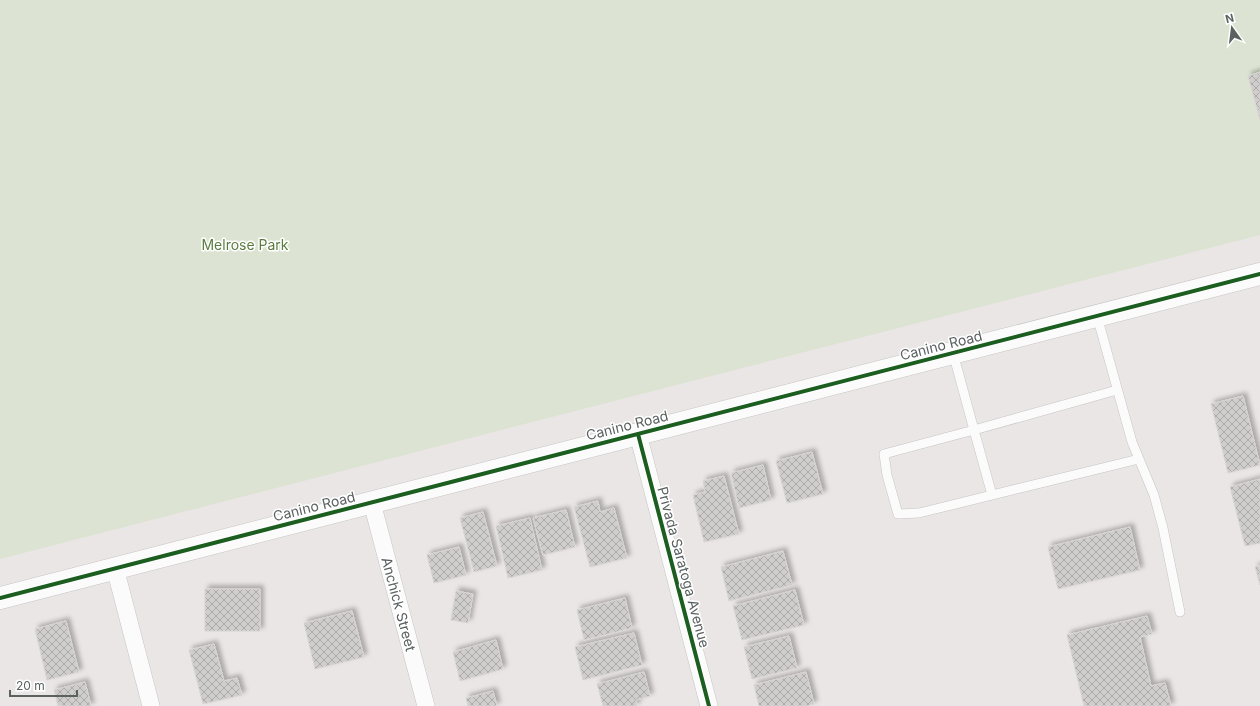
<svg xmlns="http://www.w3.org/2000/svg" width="1260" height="706" font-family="Inter,sans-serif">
<defs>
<pattern id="building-cross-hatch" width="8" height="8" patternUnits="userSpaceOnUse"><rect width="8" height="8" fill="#d0cdcd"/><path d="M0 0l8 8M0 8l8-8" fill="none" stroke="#acaaaa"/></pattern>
<filter id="shadow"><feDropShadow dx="3.5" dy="-3.5" stdDeviation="2" flood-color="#0004"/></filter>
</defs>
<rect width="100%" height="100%" fill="#eae6e5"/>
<path fill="#dce3d2" d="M0 0H1260V235L0 559Z"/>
<path fill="url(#building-cross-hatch)" stroke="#d9d5d4" filter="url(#shadow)" d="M1260 72V120L1248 76Z
M1243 396 1260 465 1228 473 1211 404Z
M812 452 823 494 787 503 776 461Z
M763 465 771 500 739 508 731 473Z
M724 476 739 534 704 542 693 495 705 492 703 481Z
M1260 479V543L1245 546 1230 487Z
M598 501 600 512 614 508 627 558 590 567 574 507Z
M566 510 575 547 543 555 533 518Z
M483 512 497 566 474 572 460 518Z
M530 518 542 570 508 578 496 526Z
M1130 527 1140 570 1058 589 1048 547Z
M459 547 466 575 434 583 427 555Z
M783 551 792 585 729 601 721 567Z
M1260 566V585L1255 567Z
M205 589H260V631H205Z
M795 590 804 625 742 640 733 606Z
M456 591 473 594 468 623 451 620Z
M625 598 632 628 584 640 577 610Z
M352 611 364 657 315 669 304 623Z
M1147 616 1152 634 1140 637 1151 686 1165 683 1171 706H1084L1067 635Z
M66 621 79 672 47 680 35 629Z
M634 633 642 665 583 680 575 647Z
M789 636 797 668 752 679 744 647Z
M496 640 503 669 460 681 453 652Z
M214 644 224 681 237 678 242 695 203 704 189 650Z
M644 672 650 696 636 700 637 706H603L597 684Z
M806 672 814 704 806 706H759L754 685Z
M85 682 91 706H58L54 690Z
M493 691 497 706H468L466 698Z"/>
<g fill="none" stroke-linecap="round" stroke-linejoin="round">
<g stroke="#c5c4c3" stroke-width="10">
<path id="service" d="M1097 316 1132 442 1154 495 1163 528 1180 612
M953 353 974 430 1117 390
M992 495 974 430 884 454 887 475 898 514 919 513 1139 459"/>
</g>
<g stroke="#c5c4c3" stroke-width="18">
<path id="minor" d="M638 434 709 706
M372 503 426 706
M115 568 151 706"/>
</g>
<g stroke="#c5c4c3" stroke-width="23">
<path id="tertiary" d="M0 598 1260 274"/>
</g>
<use href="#service" stroke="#fcfbfb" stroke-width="9"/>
<use href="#minor" stroke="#fcfbfb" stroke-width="17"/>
<use href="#tertiary" stroke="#fcfbfb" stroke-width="22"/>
<g stroke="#fff" stroke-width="6">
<path id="cycleway" d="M638 434 709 706
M0 598 1260 274"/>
</g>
<use href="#cycleway" stroke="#1b5e20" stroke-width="4"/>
</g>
<g text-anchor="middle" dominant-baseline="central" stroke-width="3" stroke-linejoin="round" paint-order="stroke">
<g font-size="14" fill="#5a7d3f" stroke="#fff">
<text x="245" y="244">Melrose Park</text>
</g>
<g font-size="14" fill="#5b6161" stroke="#fff">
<text transform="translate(941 345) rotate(-14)">Canino Road</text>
<text transform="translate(627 425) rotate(-14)">Canino Road</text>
<text transform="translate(314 506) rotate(-14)">Canino Road</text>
<text transform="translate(684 567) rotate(75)">Privada Saratoga Avenue</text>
<text transform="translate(399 604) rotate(75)">Anchick Street</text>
</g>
</g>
<g transform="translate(1232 28) rotate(346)" stroke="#ffffff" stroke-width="3" paint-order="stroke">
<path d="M0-3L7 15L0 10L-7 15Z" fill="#5b6161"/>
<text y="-6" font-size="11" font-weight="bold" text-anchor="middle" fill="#5b6161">N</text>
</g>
<path d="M10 690v6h67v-6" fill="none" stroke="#5b6161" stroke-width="2"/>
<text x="16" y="690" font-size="12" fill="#5b6161" stroke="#ffffff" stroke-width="3" paint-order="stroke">20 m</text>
</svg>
